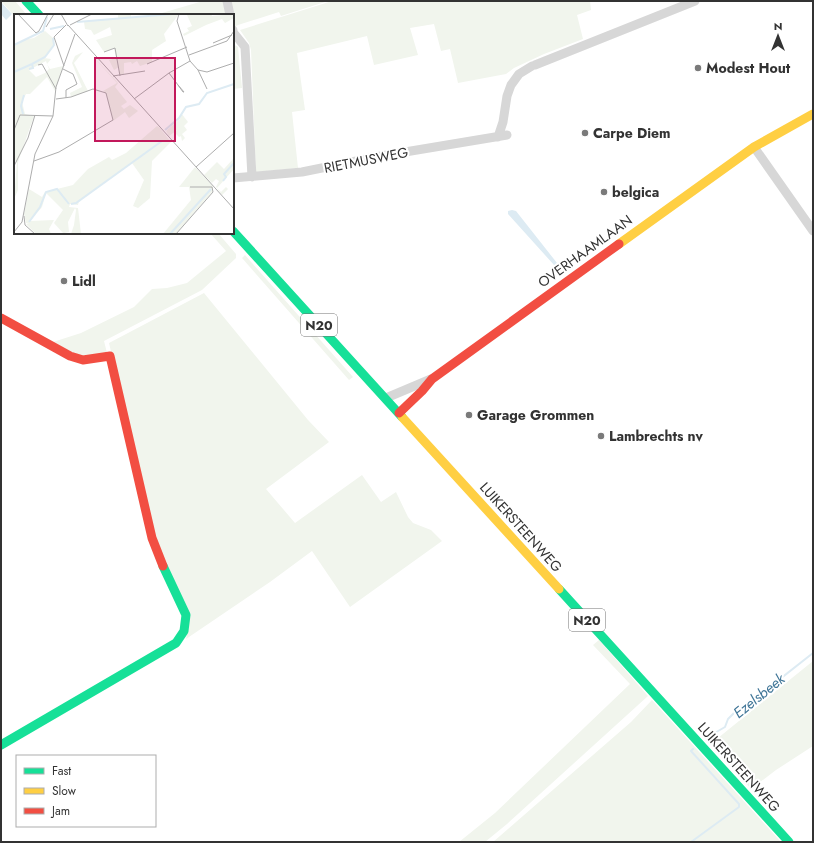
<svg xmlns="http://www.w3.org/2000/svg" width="814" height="843" font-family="Jost,sans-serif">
<rect width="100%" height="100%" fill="#fff"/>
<path fill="#f1f5ed" d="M1 1H15L27 15H15V17Z
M203 1H328L281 16 279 12 238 25 233 28V15H155Z
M332 1H590L591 10 577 15 583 39 544 54 514 68 506 74 458 83 450 49 441 51 434 24 410 28 418 55 374 65 367 36 297 53 305 110 292 112 298 168 256 172 251 50 249 43 240 30Z
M233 44 238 47 242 88 233 89Z
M210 233H218L236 254V258L202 290 104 341 107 353 83 358 53 342 81 333 134 307 152 289 167 288 187 283 226 251Z
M245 255 353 377 349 380 242 258Z
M204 293 308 420 329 442 266 489 295 523 362 475 381 502 396 492 408 517 413 523 431 530 442 541 350 607 312 551 270 582 186 639 189 626 154 536 109 343Z
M599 640 648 696 507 824 485 842H459L495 813 630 684 593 645Z
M813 661V746L776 770 751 789 707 738 714 733 718 738Z
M652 700 781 842H493L631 722Z"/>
<path fill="#ddebf3" d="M1 2 12 14 6 20 1 14Z
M512 210 516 211 557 263 556 265H554L508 214V211Z"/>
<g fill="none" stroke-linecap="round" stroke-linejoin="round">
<path stroke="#ddebf3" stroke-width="2" d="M706 738 725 727 728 719 735 712 752 701 813 653
M691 842 739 807V804L691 751 693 749"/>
<path stroke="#d7d7d7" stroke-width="9" d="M227 1 230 15
M233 30V32L245 47 252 177
M535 65 695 1
M498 137 503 122 507 96 511 85 519 74 532 66
M754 147 813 231
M233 178 302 172 381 156 507 135
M386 398 431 379"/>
<path stroke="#16e098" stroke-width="9" d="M26 1 39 15
M233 231 402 417
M559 589 789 842
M1 745 176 643 184 631 186 615 163 566"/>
<path stroke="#ffcf43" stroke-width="9" d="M619 244 754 147 813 114
M402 417 559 589"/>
<path stroke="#f24e42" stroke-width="9" d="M1 318 70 356 83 360 110 356 152 538 163 566
M399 413 422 391 432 379 619 244"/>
</g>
<g fill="#7a7a7a" stroke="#fff" stroke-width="1.5">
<circle cx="698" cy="68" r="4"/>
<circle cx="585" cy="133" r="4"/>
<circle cx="604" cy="192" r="4"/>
<circle cx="64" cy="281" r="4"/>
<circle cx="469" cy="415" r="4"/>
<circle cx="601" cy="436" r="4"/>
</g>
<g text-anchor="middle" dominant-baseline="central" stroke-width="4" stroke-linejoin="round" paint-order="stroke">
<g fill="#fff" stroke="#707070" stroke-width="1">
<rect x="301" y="314" width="36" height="22" rx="3"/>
<rect x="569" y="609" width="36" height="22" rx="3"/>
</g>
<g font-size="13" font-weight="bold" fill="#333">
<text x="319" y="325">N20</text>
<text x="587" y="620">N20</text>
</g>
<g font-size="14" font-weight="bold" fill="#333" stroke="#fff" text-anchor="start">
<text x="706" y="68">Modest Hout</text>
<text x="593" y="133">Carpe Diem</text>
<text x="612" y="192">belgica</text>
<text x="72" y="281">Lidl</text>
<text x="477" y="415">Garage Grommen</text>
<text x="609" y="436">Lambrechts nv</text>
</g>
<g font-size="14" fill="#333" stroke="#fff">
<text transform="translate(366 160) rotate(-11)">RIETMUSWEG</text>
<text transform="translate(585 251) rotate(-36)">OVERHAAMLAAN</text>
<text transform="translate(521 527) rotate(48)">LUIKERSTEENWEG</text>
<text transform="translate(739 767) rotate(48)">LUIKERSTEENWEG</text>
</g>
<g font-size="15" font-style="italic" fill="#3f7597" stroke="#fff">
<text transform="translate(759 696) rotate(-39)">Ezelsbeek</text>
</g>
</g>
<g transform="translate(14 14)">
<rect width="220" height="220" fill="#fff"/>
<path d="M104 0H117V4L165 0 150 20 152 27 138 36V48L126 52 123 47 118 50 117 48 110 49V61H106L104 47 105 53 100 56 95 46 102 44 100 34 90 38 82 26 98 21 96 13 80 21 77 16 71 15 70 8 104 4ZM197 0 198 2 220 0V4L211 9 208 5 192 11 170 22 169 20 175 17 173 14 178 12 173 1ZM31 17 39 24 40 32 30 44 37 45 33 50 36 55 49 52 41 77 33 63 16 80H12L8 88 11 100 20 102 4 148V176L0 185 3 149 0 145V31L9 26 20 24ZM32 47 33 50 28 52 33 50 35 55 31 59 22 63 15 56ZM69 38 60 49 74 77 57 83 56 79 68 73 58 49 61 42ZM75 38 104 69 101 73 113 88 107 92 110 95 116 91 124 97 115 104 111 98 99 107 92 79 89 77 103 69ZM167 99 174 108 170 112 173 116 168 120 171 124 168 127 167 122 165 123 161 119 163 116 155 122 152 117 166 105ZM143 112 145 113 139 118 145 113 157 128 138 147 136 184 124 194 119 192 130 166 118 149 65 187 64 191 56 190 55 193 64 194 67 220H57L60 211 62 196 61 194 54 208 55 218 46 220 49 219 40 209 49 196 32 179 28 193 16 207 40 206 35 215 37 220H22L12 210 15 209H12L10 200 15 175 28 183 31 178 59 171 74 155 95 143 98 146 112 139ZM220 144V155L203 174 207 178 212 173 214 175 208 181 202 173 205 167 202 165 198 169 190 161 203 148 210 155ZM181 153 199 172V177L162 220H149L177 186 175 173H165Z" fill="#f1f5ed" fill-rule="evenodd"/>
<path fill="none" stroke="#ddebf3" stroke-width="2" d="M63 8 158 0M36 15 50 12M0 31 29 17 33 3M18 50 31 43 40 31 39 24M0 58 18 50 19 54 15 55M9 100 7 92 10 81M151 116 165 104 172 93 185 90 193 79 220 70M209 167 212 163 210 160 220 149M57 190 62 189 148 127M15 208 26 193 32 178 43 175 55 190M156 220 197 175"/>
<path fill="none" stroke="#adadad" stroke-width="1" d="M4 0 22 19 25 17 34 0M47 0 54 12M56 11 78 0M32 13 40 0M56 13 54 11 220 195M199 29 218 21M90 38 101 34 106 62M175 41 213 27 220 17M176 47 184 56 193 58 220 49M133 50 173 33M24 51 28 50 42 75M50 52 40 23 52 11M49 55 59 60 63 70 52 76V84M184 56 193 75M155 59 164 71 169 78H170L164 71M99 62 131 57M120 85 155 59 176 47 163 7 165 0M0 116 6 101 39 102M20 147 45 138 99 106 92 79 79 75 57 83 42 85M0 152 14 124 21 101M182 153 220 119M176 173H198M10 202 11 211 21 220M0 218 8 208 21 140 39 102 42 73 61 20M162 220 199 178 198 173"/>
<path fill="#c2185b" fill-opacity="0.15" stroke="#c2185b" stroke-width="2" d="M81 44H161V127H81Z"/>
<rect width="220" height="220" fill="none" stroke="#333" stroke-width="2"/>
</g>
<rect width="814" height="843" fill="none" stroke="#333333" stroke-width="4"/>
<rect x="16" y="755" width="140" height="72" fill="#ffffff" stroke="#adadad"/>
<rect x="24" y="768" width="20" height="6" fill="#16e098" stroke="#adadad"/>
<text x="52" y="775" font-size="12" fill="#333333">Fast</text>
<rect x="24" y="788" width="20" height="6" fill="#ffcf43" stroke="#adadad"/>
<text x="52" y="795" font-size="12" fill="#333333">Slow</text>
<rect x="24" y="808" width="20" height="6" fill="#f24e42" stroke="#adadad"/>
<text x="52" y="815" font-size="12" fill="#333333">Jam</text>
<g transform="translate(778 36)" stroke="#ffffff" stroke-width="3" paint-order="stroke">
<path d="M0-3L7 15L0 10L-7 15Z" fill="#333333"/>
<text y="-6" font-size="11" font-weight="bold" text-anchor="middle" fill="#333333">N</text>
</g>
</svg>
